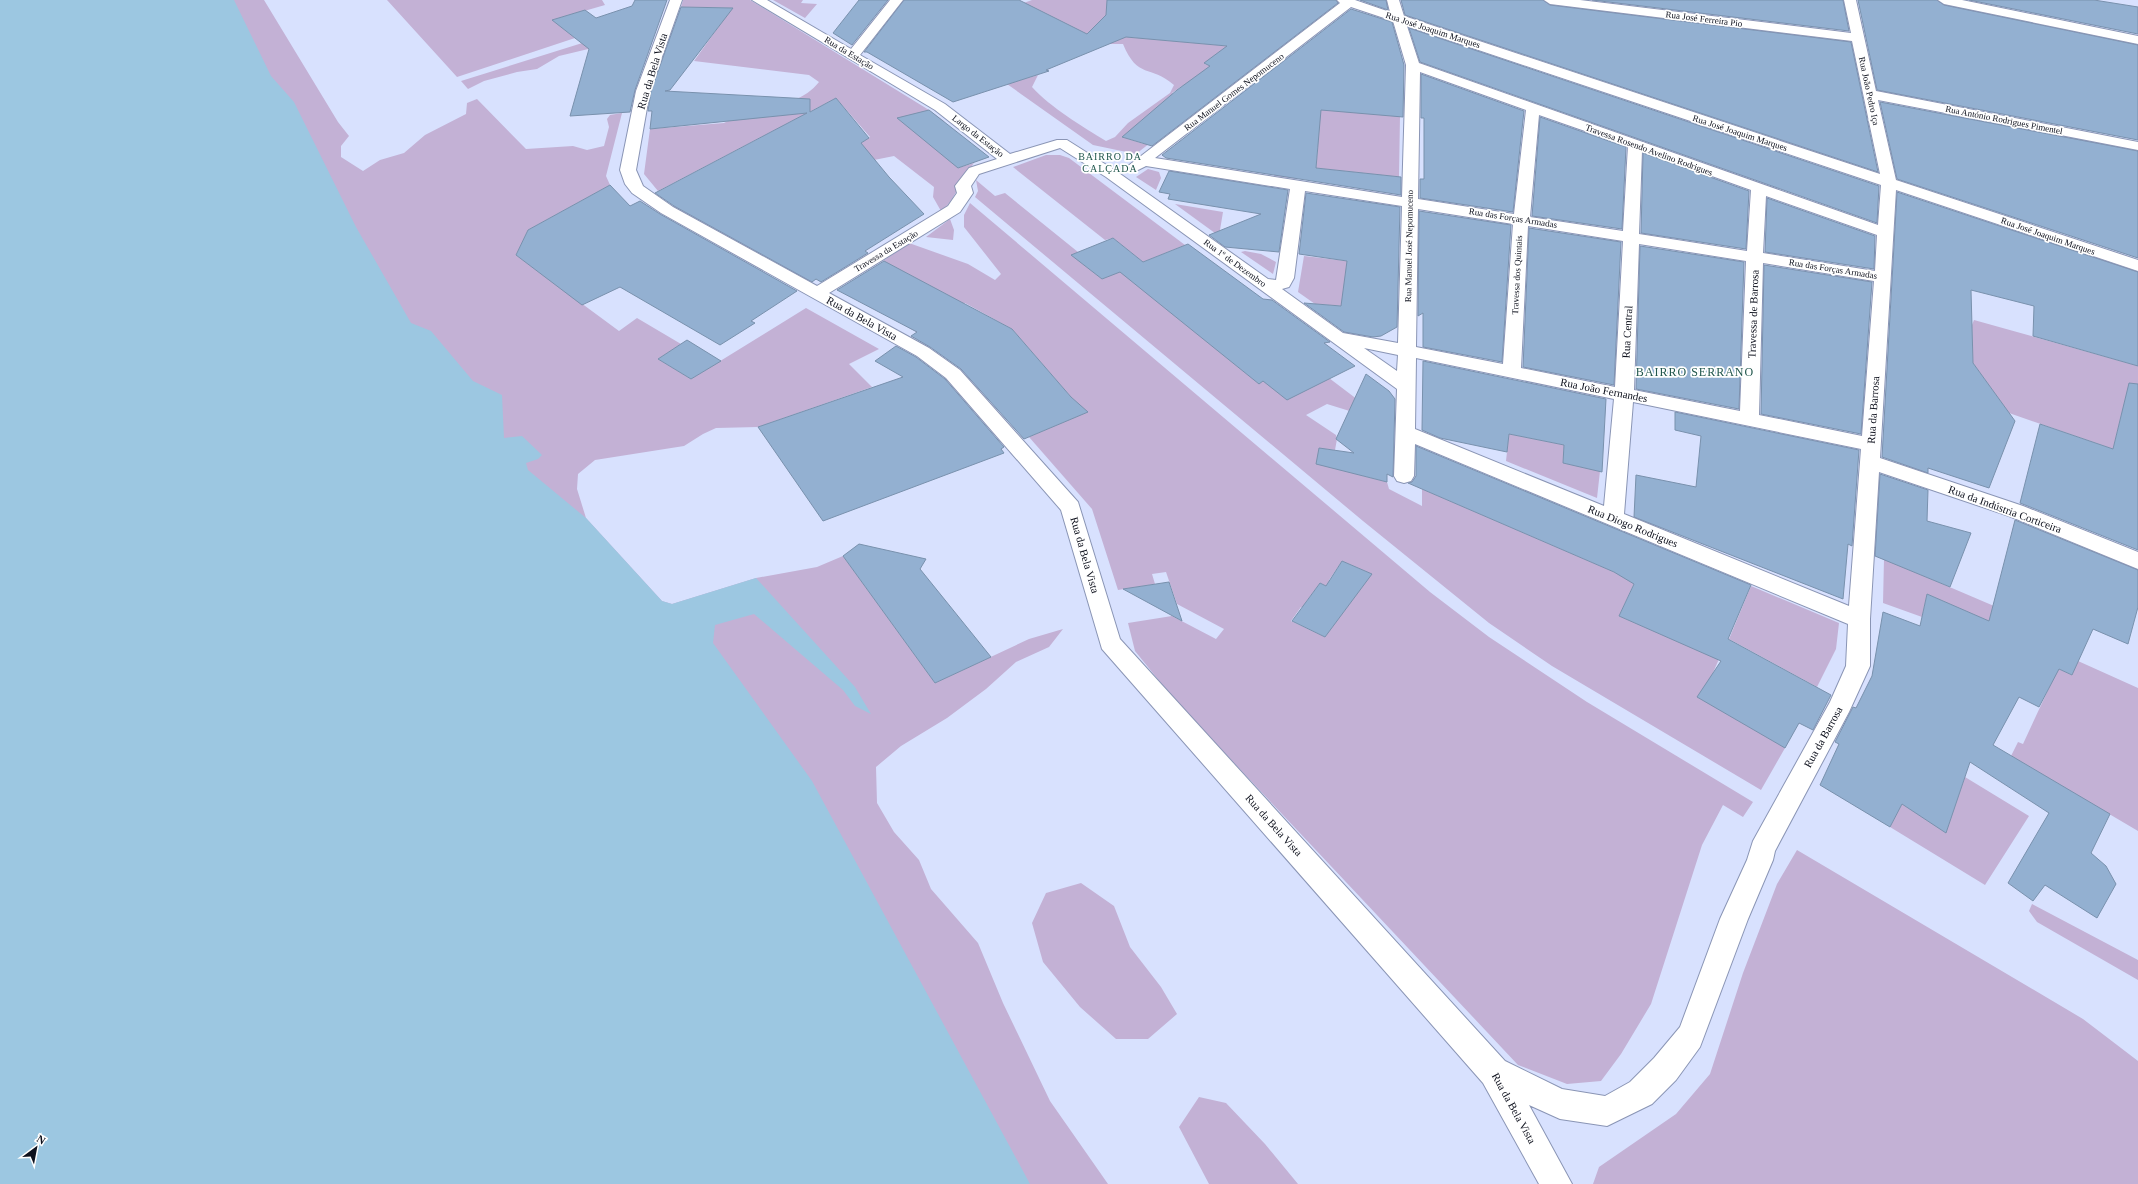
<svg xmlns="http://www.w3.org/2000/svg" width="2138" height="1184" font-family="Georgia,serif">
<rect width="100%" height="100%" fill="#d8e1fe"/>
<path fill="#c3b1d5" fill-rule="evenodd" d="M0 0H264L338 122 349 136 341 146V157L363 171 380 160 404 153 425 135 466 114 467 103 477 99 526 149 573 146 587 150 604 146 609 127 607 119 610 115 622 113 606 176 610 185 528 230 516 255 619 331 637 318 681 344 658 359 691 379 806 308 879 349 849 364 872 387 758 427 716 428 703 434 684 446 595 460 578 474 577 489 586 518 662 601 672 604 756 578 817 567 843 556 935 683 1029 639 1063 629 1049 647 1016 662 986 689 947 718 901 746 876 767 877 803 894 832 919 860 931 889 978 943 1003 1003 1050 1101 1108 1184H698Z
M387 0H602L605 5 553 20 575 38 457 77Z
M683 0H750L929 110 944 121 958 168 974 163C964 175 952 205 941 211L933 197 934 187 894 156 874 160 861 143 870 137 836 98 658 191 644 174 650 129 724 123C753 107 797 110 819 82L809 75 694 61 732 8 681 7Z
M773 0H803L801 3 817 4 805 18Z
M1032 0H1132L1130 37 1228 46 1205 64 1241 76 1213 96 1182 86 1172 93 1203 104 1122 137 1144 144 1164 132 1136 154 1093 145 1007 84 1038 75 1032 87C1050 107 1083 127 1106 141L1115 137 1128 123 1170 93 1174 85C1150 64 1138 80 1123 44H1107L1007 9Z
M627 29 605 45 559 56 537 69 517 72 484 81 468 89 461 81Z
M1237 101 1400 116 1399 177 1316 168 1318 147 1311 146 1297 179 1274 176 1288 143Z
M1046 155H1060L1069 158 1185 245 1143 262 1113 238 1105 240 1013 167Z
M1148 169 1159 172 1161 178 1156 190 1136 177Z
M976 180 995 196 1005 193 1078 252 1072 255 1102 279 1120 271 1258 383 1263 381 1329 378 1362 403 1356 413 1327 404 1306 415 1336 435 1337 439 1335 450 1326 449 1363 476 1387 482 1389 489 1422 506V489L1635 581 1619 616 1719 659 1712 675 1785 748 1761 790 1552 666 1489 623 1363 521 975 197 978 191Z
M970 203 1430 592 1489 637 1587 702 1753 802 1743 817 1723 805 1702 845 1651 1004 1621 1054 1601 1081 1567 1084 1518 1065 1173 698 1135 651 1128 623 1172 616 1216 639 1224 629 1177 604 1166 572 1152 574 1155 584 1118 590 1092 509 1029 437 1087 412 1071 397 1012 329 965 303 920 334 904 325 949 296 883 261 909 243 968 264 995 280 1001 274 964 227V215ZM1342 561 1371 574 1325 637 1291 621 1301 607 1309 611 1305 603 1320 583 1331 589 1329 580Z
M1175 204 1223 212 1219 236Z
M950 219 954 230 953 240 926 237Z
M1245 251 1261 254 1276 262 1273 274 1241 252Z
M1304 256 1347 261 1343 306 1315 304 1298 292Z
M1974 320 2138 366V417L2122 412 2113 449 2009 413 1973 363 1972 325Z
M1509 434 1564 445 1563 463 1600 471 1597 498 1506 461Z
M1884 559 1994 606 1990 622 1927 594 1922 617 1883 603Z
M1751 586 1839 623 1836 649 1817 687 1729 639Z
M2035 658 2072 675 2078 661 2138 688V831L2011 756 2018 742 2023 744 2049 688Z
M1965 777 2029 816 1985 885 1890 827 1902 804 1946 832Z
M1797 850 2083 1019 2138 1061V1184H1593L1599 1167 1676 1114 1710 1074 1743 973 1777 884Z
M1081 883 1114 906 1130 947 1161 987 1177 1014 1148 1039H1116L1080 1007 1043 962 1032 923 1046 893Z
M2032 904 2138 960V980L2037 922 2029 911Z
M1199 1097 1226 1103 1265 1144 1298 1184H1209L1179 1127Z"/>
<path fill="#9cc7e1" d="M0 0H234L271 76 294 102 356 227 411 323 431 331 473 381 502 395 504 438 522 436 542 455 538 459 526 463 528 470 586 518 662 601 672 604 756 578 855 687 871 714 855 706 843 690 754 614 715 625 713 643 812 781 1030 1184H0Z"/>
<path fill="#93b0d1" stroke="#7991ad" d="M635 0H667L635 90 630 112 570 116 589 49 552 20 585 10 596 18 632 6Z
M859 0H888L852 45 833 33Z
M904 0H1019L1087 34 1106 15 1107 0H1336L1338 3 1152 146 1122 137 1177 90 1210 66 1204 63 1227 46 1126 37 1046 70 1049 71 953 102 867 52H864Z
M1360 0H1386L1388 10Z
M1401 0H1543L1550 5 1851 42 1878 172 1405 15Z
M1592 0H1843L1849 31Z
M1858 0H1937L1944 5 2138 45V140L1877 90Z
M1969 0H2094L2138 7V34Z
M681 7 733 8 670 90 665 91 810 99V112L836 98 869 138 861 143 889 177 924 214 865 251 868 253 821 282 816 279 812 282 674 206 655 193 807 113 650 129 652 111H648L651 91Z
M1351 9 1392 22 1404 65 1403 117 1321 110 1316 168 1401 177V195L1166 158 1162 155Z
M1409 28 1879 186 1877 223 1420 62Z
M1421 74 1524 111 1513 212 1420 198V179H1424V118H1421Z
M1880 102 2138 151V258L1897 179Z
M929 110 989 157 958 168 897 118Z
M1540 117 1626 147 1622 229 1532 216Z
M1643 153 1749 191 1746 249 1641 233Z
M1169 171 1288 190 1279 252 1225 247 1209 235 1261 214 1168 199 1170 194 1159 192Z
M610 185 630 206 640 201 660 214 797 291 751 321 755 323 720 345 620 287 582 305 516 255 528 230Z
M1897 192 2138 272V366L2033 336 2034 306 1971 290 1973 363 2015 421 1989 488 1928 468V473L1882 457Z
M1306 193 1400 207 1397 327 1381 336 1373 337 1344 332 1304 303 1341 306 1347 261 1299 254Z
M1767 198 1875 236 1874 269 1765 252Z
M1419 211 1511 225 1502 362 1423 347V313L1418 316Z
M1529 228 1621 242 1614 385 1523 367Z
M1113 238 1143 262 1188 244 1263 299 1272 300 1330 342 1324 343 1355 366 1287 400 1263 381 1259 384 1120 272 1102 279 1071 255Z
M1640 246 1744 262 1739 409 1636 389Z
M884 261 1012 329 1071 397 1088 412 1024 439 961 369 930 347 911 336 917 332 837 290Z
M1764 265 1872 282 1861 434 1761 414Z
M687 340 721 361 691 379 658 359Z
M896 346 916 357 945 379 1004 447 1001 449 1004 453 823 521 758 427 903 377 875 361Z
M1423 361 1606 399 1602 472 1563 463 1564 445 1509 434 1507 452 1440 438 1422 430Z
M1366 374 1389 391 1395 399 1393 477 1387 474V482L1316 464 1319 448 1354 453 1336 439Z
M2129 383 2138 384V550L2020 503 2040 424 2113 449Z
M1675 412 1859 450 1852 546 1848 544 1843 599 1634 517 1636 475 1696 487 1701 436 1675 430Z
M1416 446 1751 585 1728 639 1831 695 1813 730 1799 723 1785 748 1697 697 1721 661 1619 616 1634 584 1614 572 1408 483 1412 482 1416 476Z
M1880 474 1928 490 1927 521 1971 533 1950 587 1875 556Z
M2015 520 2138 570V607L2128 644 2093 629 2072 675 2059 669 2039 707 2019 697 1993 745 2110 814 2091 853 2106 866 2116 884 2097 918 2045 885 2033 901 2008 883 2049 813 1970 762 1946 833 1902 804 1890 827 1820 785 1839 744 1835 742 1853 707 1856 708 1872 676 1883 612 1920 626 1927 594 1989 621Z
M859 544 926 559 920 569 991 657 935 683 843 556Z
M1342 561 1372 574 1325 637 1292 621 1320 583 1326 586Z
M1169 582 1182 621 1123 589Z"/>
<g fill="none" stroke-linecap="round" stroke-linejoin="round">
<g stroke="#8a95b5" stroke-width="2">
<path id="minor" d="M670 0H682L650 91 636 170 643 186 673 207 817 286 948 206 957 193 955 186 969 168 997 159 935 110 752 0H767L851 49 890 0H903L860 55 945 104 1010 154 1057 140H1067L1116 171 1268 279 1276 280 1290 189 1146 166 1136 171 1131 169 1128 166 1340 3 1337 0H1355L1390 12 1387 0H1399L1404 16 1880 174 1852 41 1550 4 1544 0H1580L1851 33 1844 0H1856L1876 91 2138 142V150L1878 100 1896 180 2138 260V271L1896 190 1880 458 2023 506 2138 552V569L2009 516 1879 472 1870 619V666L1849 712 1775 851 1773 860 1748 919 1700 1047 1676 1080 1652 1104 1607 1126 1560 1119 1529 1105 1572 1184H1539L1483 1083 1102 649 1061 510 946 378 917 356 661 213 632 193 625 184 620 170 636 91ZM1351 7 1393 21 1406 65 1402 197 1155 158ZM1407 26 1881 185 1878 225 1419 63ZM1420 72 1526 110 1514 214 1418 199ZM1539 115 1628 146 1623 231 1530 217ZM1060 148 1106 177 1397 389 1394 476 1397 481 1404 483 1411 481 1414 476 1415 444 1848 624 1846 666 1830 702 1753 841 1747 860 1720 919 1680 1027 1654 1058 1630 1082 1605 1096 1562 1089 1505 1061 1120 639 1078 502 960 370 929 348 829 293 960 212 973 193 971 186 979 174ZM1642 151 1751 190 1747 251 1639 234ZM1305 191 1402 206 1398 343 1343 333 1282 289 1289 287 1294 278ZM1766 196 1877 235 1875 271 1763 253ZM1418 209 1513 224 1503 364 1416 347ZM1528 226 1623 241 1615 387 1521 368ZM1639 244 1746 261 1740 411 1634 390ZM1763 263 1874 281 1862 436 1759 415ZM1364 348 1398 355 1397 371ZM1416 358 1614 399 1604 506 1415 429ZM1633 402 1861 449 1849 606 1624 514Z
M1938 0H1962L2138 36V44L1944 4Z"/>
</g>
<use href="#minor" fill="#fff" fill-rule="evenodd"/>
</g>
<g text-anchor="middle" dominant-baseline="central" stroke-width="3.5" stroke-linejoin="round" paint-order="stroke">
<g font-size="9" fill="#0e111d" stroke="#fff">
<text transform="translate(1704 19) rotate(7)">Rua José Ferreira Pio</text>
<text transform="translate(1433 30) rotate(18)">Rua José Joaquim Marques</text>
<text transform="translate(849 53) rotate(31)">Rua da Estação</text>
<text transform="translate(1869 91) rotate(78)">Rua João Pedro Iça</text>
<text transform="translate(1234 92) rotate(-37)">Rua Manuel Gomes Nepomuceno</text>
<text transform="translate(2004 120) rotate(11)">Rua António Rodrigues Pimentel</text>
<text transform="translate(1740 133) rotate(18)">Rua José Joaquim Marques</text>
<text transform="translate(978 136) rotate(38)">Largo da Estação</text>
<text transform="translate(1649 150) rotate(20)">Travessa Rosendo Avelino Rodrigues</text>
<text transform="translate(1513 218) rotate(9)">Rua das Forças Armadas</text>
<text transform="translate(2048 236) rotate(19)">Rua José Joaquim Marques</text>
<text transform="translate(1409 246) rotate(-89)">Rua Manuel José Nepomuceno</text>
<text transform="translate(886 251) rotate(-31)">Travessa da Estação</text>
<text transform="translate(1235 263) rotate(36)">Rua 1º de Dezembro</text>
<text transform="translate(1833 269) rotate(9)">Rua das Forças Armadas</text>
<text transform="translate(1517 275) rotate(-87)">Travessa dos Quintais</text>
</g>
<g font-size="10" letter-spacing="1" fill="#20564c" stroke="#fff">
<text x="1110" y="156">BAIRRO DA<tspan x="1110" dy="12">CALÇADA</tspan></text>
</g>
<g font-size="11" fill="#0e111d" stroke="#fff">
<text transform="translate(652 71) rotate(-73)">Rua da Bela Vista</text>
<text transform="translate(1753 314) rotate(-88)">Travessa de Barrosa</text>
<text transform="translate(862 318) rotate(29)">Rua da Bela Vista</text>
<text transform="translate(1627 332) rotate(-87)">Rua Central</text>
<text transform="translate(1604 390) rotate(11)">Rua João Fernandes</text>
<text transform="translate(1873 410) rotate(-86)">Rua da Barrosa</text>
<text transform="translate(2005 509) rotate(20)">Rua da Indústria Corticeira</text>
<text transform="translate(1633 526) rotate(22)">Rua Diogo Rodrigues</text>
<text transform="translate(1085 555) rotate(74)">Rua da Bela Vista</text>
<text transform="translate(1823 737) rotate(-61)">Rua da Barrosa</text>
<text transform="translate(1274 825) rotate(48)">Rua da Bela Vista</text>
<text transform="translate(1514 1108) rotate(61)">Rua da Bela Vista</text>
</g>
<g font-size="12" letter-spacing="1" fill="#20564c" stroke="#fff">
<text x="1695" y="372">BAIRRO SERRANO</text>
</g>
</g>
<g transform="translate(36 1148) rotate(32)" stroke="#ffffff" stroke-width="3" paint-order="stroke">
<path d="M0-3L7 15L0 10L-7 15Z" fill="#0e111d"/>
<text y="-6" font-size="11" font-weight="bold" text-anchor="middle" fill="#0e111d">N</text>
</g>
</svg>
